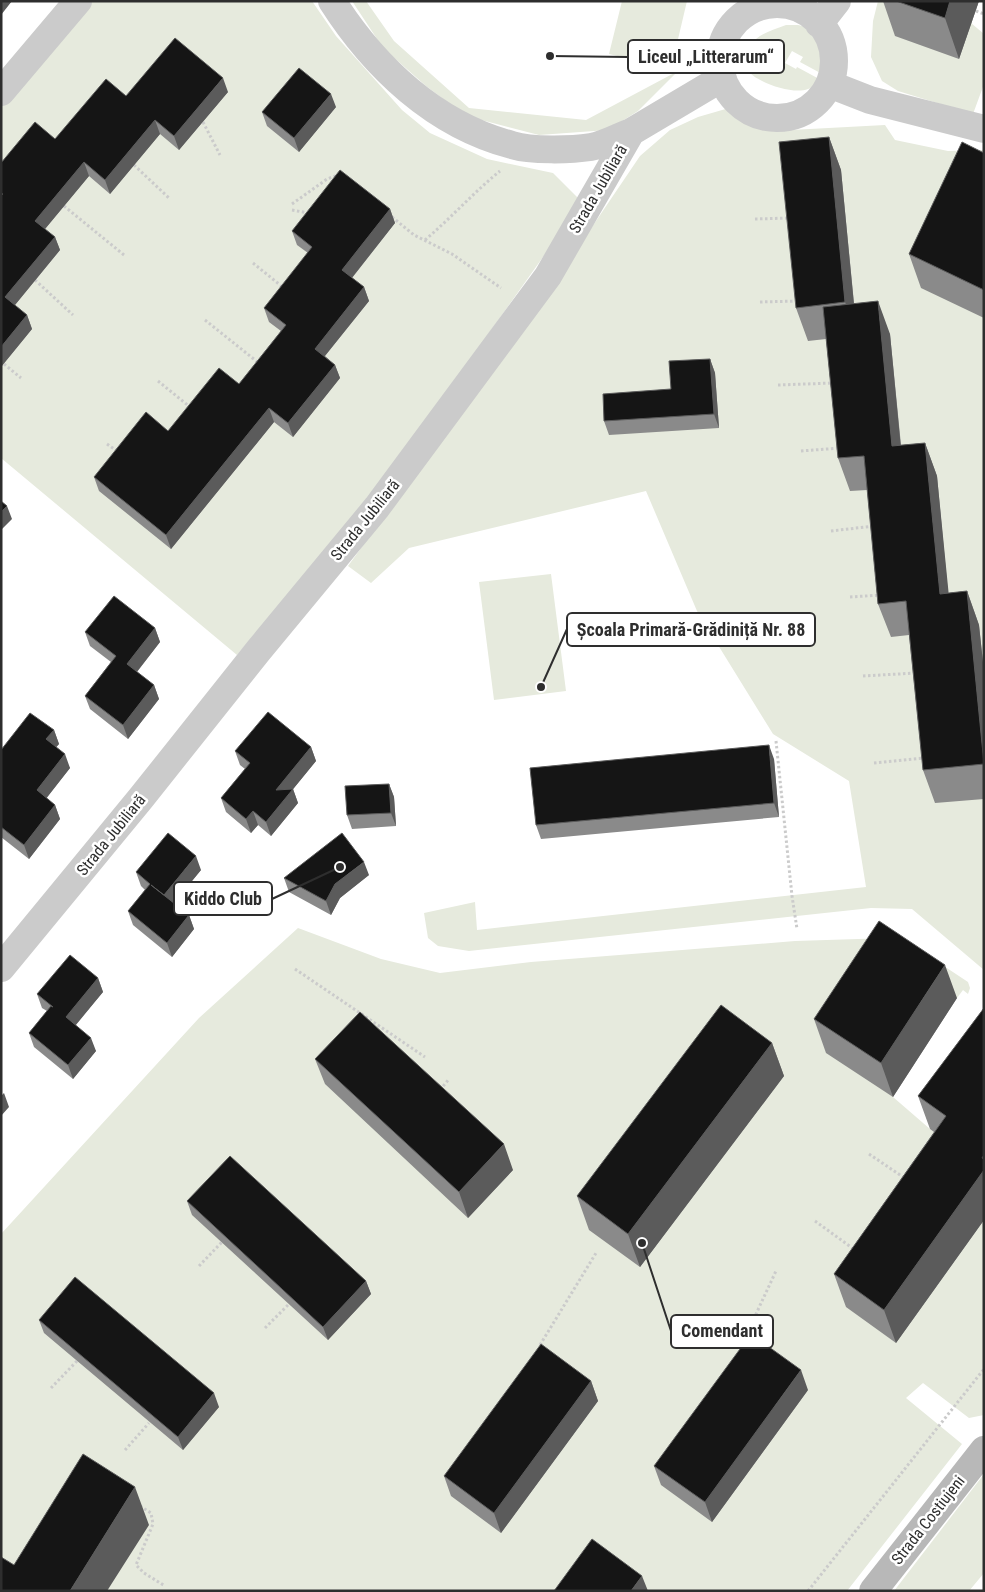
<svg xmlns="http://www.w3.org/2000/svg" width="985" height="1592" font-family="'Roboto Condensed',sans-serif">
<rect width="100%" height="100%" fill="#fff"/>
<path fill="#e6eadd" d="M93 1H312L336 36 402 110 430 133 487 159 553 173 582 202 416 436 344 530 237 655 1 458V107Z
M352 1H366L394 41 469 108 586 120 678 71 638 111 608 130 539 135 466 116 426 86 383 48Z
M622 1H687L671 69 609 54Z
M878 1H907L971 23 984 34V84L973 114 898 91 882 81 871 57 873 21Z
M786 25C790 25 794 25 798 25 821 29 832 55 824 75L800 62 803 57 792 51 785 63 796 69 797 67 821 80C817 83 812 88 808 89 793 95 759 83 749 72 746 69 745 65 743 61 749 37 764 33 786 25Z
M729 108 772 131 885 125 895 140 948 151 984 150V970L912 909 871 908 469 951 438 946 428 938 424 913 475 902 477 930 866 887 849 781 773 734 697 611 646 491 409 548 371 583 348 566 554 283 640 156 670 130 698 117Z
M551 574 566 691 494 700 479 582Z
M298 928 381 959 440 973 531 962 795 941 890 938 903 939 968 982 970 988 968 994 963 990 957 998 891 954 893 1097 930 1129 984 1168V1415L969 1418 923 1383 906 1398 962 1444 847 1591H1V1234L199 1018Z
M984 1474V1573L969 1591H894Z"/>
<g fill="none" stroke-linecap="round" stroke-linejoin="round">
<path stroke="#cbcbcb" stroke-width="3" stroke-dasharray="2.5 2.5" stroke-linecap="butt" d="M976 11 984 14
M203 122 220 155
M134 165 170 199
M292 204 327 179 338 175
M64 206 124 255
M292 210 308 213
M392 217 414 235 452 254 501 288
M755 219 790 218
M425 240C451 218 473 193 500 171
M253 263 285 289
M35 280 73 315
M760 302 798 301
M205 320 260 364
M4 364 21 378
M158 381 190 407
M778 385 833 383
M107 444 117 451
M801 451 840 448
M831 531 874 526
M850 597 881 595
M863 676 916 673
M776 741 792 896 797 929
M874 763 925 758
M295 969 425 1057
M440 1090 449 1079
M869 1154 906 1179
M815 1221 855 1250
M199 1266 222 1242
M265 1328 289 1304
M743 1342 776 1271
M540 1345 596 1253
M51 1388 77 1361
M125 1450 149 1423
M140 1506 151 1513 153 1524 136 1565 144 1573 165 1586
M808 1591 984 1369"/>
<path stroke="#cbcbcb" stroke-width="28" d="M332 1C374 67 435 125 512 145 531 151 571 150 591 147 604 145 618 137 631 132
M720 61a57 57 0 1 1 114 0a57 57 0 1 1-114 0Z
M819 24 837 1
M829 84 870 100 984 129
M1 92 78 1
M1 968 141 798 258 651 377 507 548 276 631 132 722 78"/>
<path stroke="#b8b8b8" stroke-width="28" d="M873 1591 984 1450"/>
</g>
<path fill="#8a8a8a" d="M883 1H979L959 59 895 36Z
M228 92 179 150 160 134 110 194 89 176 45 229 55 237 60 250 15 305 27 315 32 329 1 367V163L55 139 126 96Z
M336 107 299 152 267 126 262 112Z
M829 137 841 170 854 303 890 334 901 445 925 443 937 476 948 593 967 591 979 625 984 672V799L935 803 923 770 909 635 891 637 878 604 867 490 850 491 838 458 826 339 808 341 796 308Z
M984 153V318L921 288 909 254Z
M390 209 395 223 352 278 364 287 369 301 325 356 335 365 340 378 293 437 274 422 171 549 99 491 94 477 168 431 239 384 281 331 269 322 264 308 308 253 297 245 292 231Z
M710 359 715 373 719 428 609 435 604 421 671 389Z
M155 628 160 642 137 672 154 685 159 699 128 739 90 709 85 696 111 662 90 646 85 632Z
M54 730 59 744 56 747 70 768 46 798 55 805 60 819 29 859 1 837V750Z
M311 747 316 761 293 789 298 803 271 836 258 825 251 833 226 812 221 798 245 769 240 765 235 751Z
M774 759 779 817 541 839 536 825Z
M389 784 394 797 396 826 352 829 347 815Z
M201 870 174 903 189 915 194 929 172 957 133 925 128 911 145 890 141 886 136 872Z
M369 875 340 898 331 915 289 892 284 878Z
M98 978 103 992 75 1025 96 1051 73 1079 34 1047 29 1033 47 1011 42 1008 37 994Z
M957 998 893 1097 826 1053 814 1019Z
M984 1008V1220L896 1343 846 1307 834 1274 934 1132 930 1129 918 1096Z
M772 1043 784 1076 640 1267 589 1230 577 1196Z
M315 1059 513 1170 468 1218 325 1084Z
M187 1201 366 1281 371 1294 328 1340 192 1215Z
M39 1320 219 1407 183 1450 44 1333Z
M591 1381 598 1401 501 1533 451 1496 444 1476Z
M808 1390 712 1522 661 1485 654 1466Z"/>
<path fill="#5b5b5b" d="M1 1H12L1 15Z
M950 1H979L959 59 945 18Z
M223 78 228 92 179 150 174 136Z
M331 94 336 107 299 152 294 138Z
M155 120 160 134 110 194 105 180Z
M829 137 841 170 857 336 845 302Z
M84 162 89 176 40 235 35 221Z
M390 209 395 223 347 284 342 270Z
M55 237 60 250 10 311 5 297Z
M364 287 369 301 320 362 315 349Z
M878 301 890 334 904 480 892 446Z
M27 315 32 329 1 367V347Z
M710 359 715 373 719 428 714 414Z
M335 365 340 378 293 437 288 423Z
M269 408 274 422 171 549 166 535Z
M925 443 937 476 952 627 940 594Z
M7 506 12 519 1 530V512Z
M967 591 979 625 984 672V763Z
M155 628 160 642 132 678 127 664Z
M154 685 159 699 128 739 123 725Z
M54 730 59 744 51 753 46 739Z
M769 745 774 759 779 817 774 803Z
M311 747 316 761 281 804 276 790Z
M65 754 70 768 42 804 37 790Z
M389 784 394 797 396 826 391 813Z
M293 789 298 803 271 836 266 822Z
M55 805 60 819 29 859 24 845Z
M253 811 258 825 251 833 246 819Z
M196 856 201 870 169 909 164 895Z
M364 862 369 875 340 898 331 915 326 901 335 884Z
M189 915 194 929 172 957 167 943Z
M945 965 957 998 893 1097 881 1063Z
M98 978 103 992 71 1031 66 1017Z
M91 1038 96 1051 73 1079 68 1065Z
M772 1043 784 1076 640 1267 628 1234Z
M4 1093 9 1107 1 1116V1096Z
M504 1144 513 1170 468 1218 459 1192Z
M984 1170V1220L896 1343 884 1310Z
M366 1281 371 1294 328 1340 323 1327Z
M801 1370 808 1390 712 1522 705 1502Z
M591 1381 598 1401 501 1533 494 1513Z
M214 1393 219 1407 183 1450 178 1437Z
M135 1487 149 1525 107 1591H70Z
M642 1576 648 1591H631Z"/>
<path fill="#151515" stroke="#5b5b5b" d="M896 1H950L945 18Z
M175 38 223 78 174 136 155 120 105 180 84 162 35 221 55 237 5 297 27 315 1 347V196L3 194 1 193V163L35 122 55 139 106 79 126 96Z
M299 68 331 94 294 138 262 112Z
M829 137 845 302 796 308 779 142Z
M962 142 984 153V290L909 254Z
M340 170 390 209 342 270 364 287 315 349 335 365 288 423 269 408 166 535 94 477 146 412 168 431 219 368 239 384 286 325 264 308 312 247 292 231Z
M878 301 892 446 925 443 940 594 967 591 984 764 923 770 906 601 878 604 864 456 838 458 823 307Z
M710 359 714 414 604 421 603 394 671 389 669 361Z
M1 501 7 506 1 512Z
M114 596 155 628 127 664 154 685 123 725 85 696 116 656 85 632Z
M268 712 311 747 276 790 293 789 266 822 253 811 246 819 221 798 250 763 235 751Z
M30 713 54 730 46 739 65 754 37 790 55 805 24 845 1 827V750Z
M769 745 774 803 536 825 530 768Z
M389 784 391 813 347 815 345 786Z
M168 833 196 856 164 895 151 885 189 915 167 943 128 911 150 884 136 872Z
M342 833 364 862 335 884 326 901 284 878Z
M879 921 945 965 881 1063 814 1019Z
M70 955 98 978 66 1017 91 1038 68 1065 29 1033 51 1006 53 1007 37 994Z
M721 1005 772 1043 628 1234 577 1196Z
M984 1008V1155L982 1158 984 1159V1170L884 1310 834 1274 946 1116 918 1096Z
M360 1012 504 1144 459 1192 315 1059Z
M230 1156 366 1281 323 1327 187 1201Z
M75 1277 214 1393 178 1437 39 1320Z
M751 1334 801 1370 705 1502 654 1466Z
M541 1344 591 1381 494 1513 444 1476Z
M83 1454 135 1487 70 1591H1V1557L14 1565Z
M592 1539 642 1576 631 1591H554Z"/>
<g text-anchor="middle" dominant-baseline="central" stroke-width="5" stroke-linejoin="round" paint-order="stroke">
<g font-size="16" fill="#2e2e2e" stroke="#fff">
<text transform="translate(598 189) rotate(-60)">Strada Jubiliară</text>
<text transform="translate(365 520) rotate(-51)">Strada Jubiliară</text>
<text transform="translate(111 835) rotate(-51)">Strada Jubiliară</text>
<text transform="translate(928 1520) rotate(-52)">Strada Costiujeni</text>
</g>
</g>
<path fill="none" stroke="#2e2e2e" stroke-width="2" d="M550 56L628 57M541 687L567 629M340 867L272 899M642 1243L671 1331"/>
<g fill="#2e2e2e" stroke="#fff" stroke-width="2">
<circle cx="550" cy="56" r="5"/>
<circle cx="541" cy="687" r="5"/>
<circle cx="340" cy="867" r="5"/>
<circle cx="642" cy="1243" r="5"/>
</g>
<g fill="#fff" stroke="#2e2e2e" stroke-width="2">
<rect x="628" y="40" width="156" height="33" rx="5"/>
<rect x="567" y="613" width="248" height="33" rx="5"/>
<rect x="174" y="882" width="98" height="33" rx="5"/>
<rect x="671" y="1315" width="102" height="33" rx="5"/>
</g>
<g font-size="18" text-anchor="middle" font-weight="bold" fill="#2e2e2e">
<text x="706" y="63">Liceul „Litterarum“</text>
<text x="691" y="636">Școala Primară-Grădiniță Nr. 88</text>
<text x="223" y="905">Kiddo Club</text>
<text x="722" y="1337">Comendant</text>
</g>
<rect width="985" height="1592" fill="none" stroke="#2e2e2e" stroke-width="5"/>
</svg>
